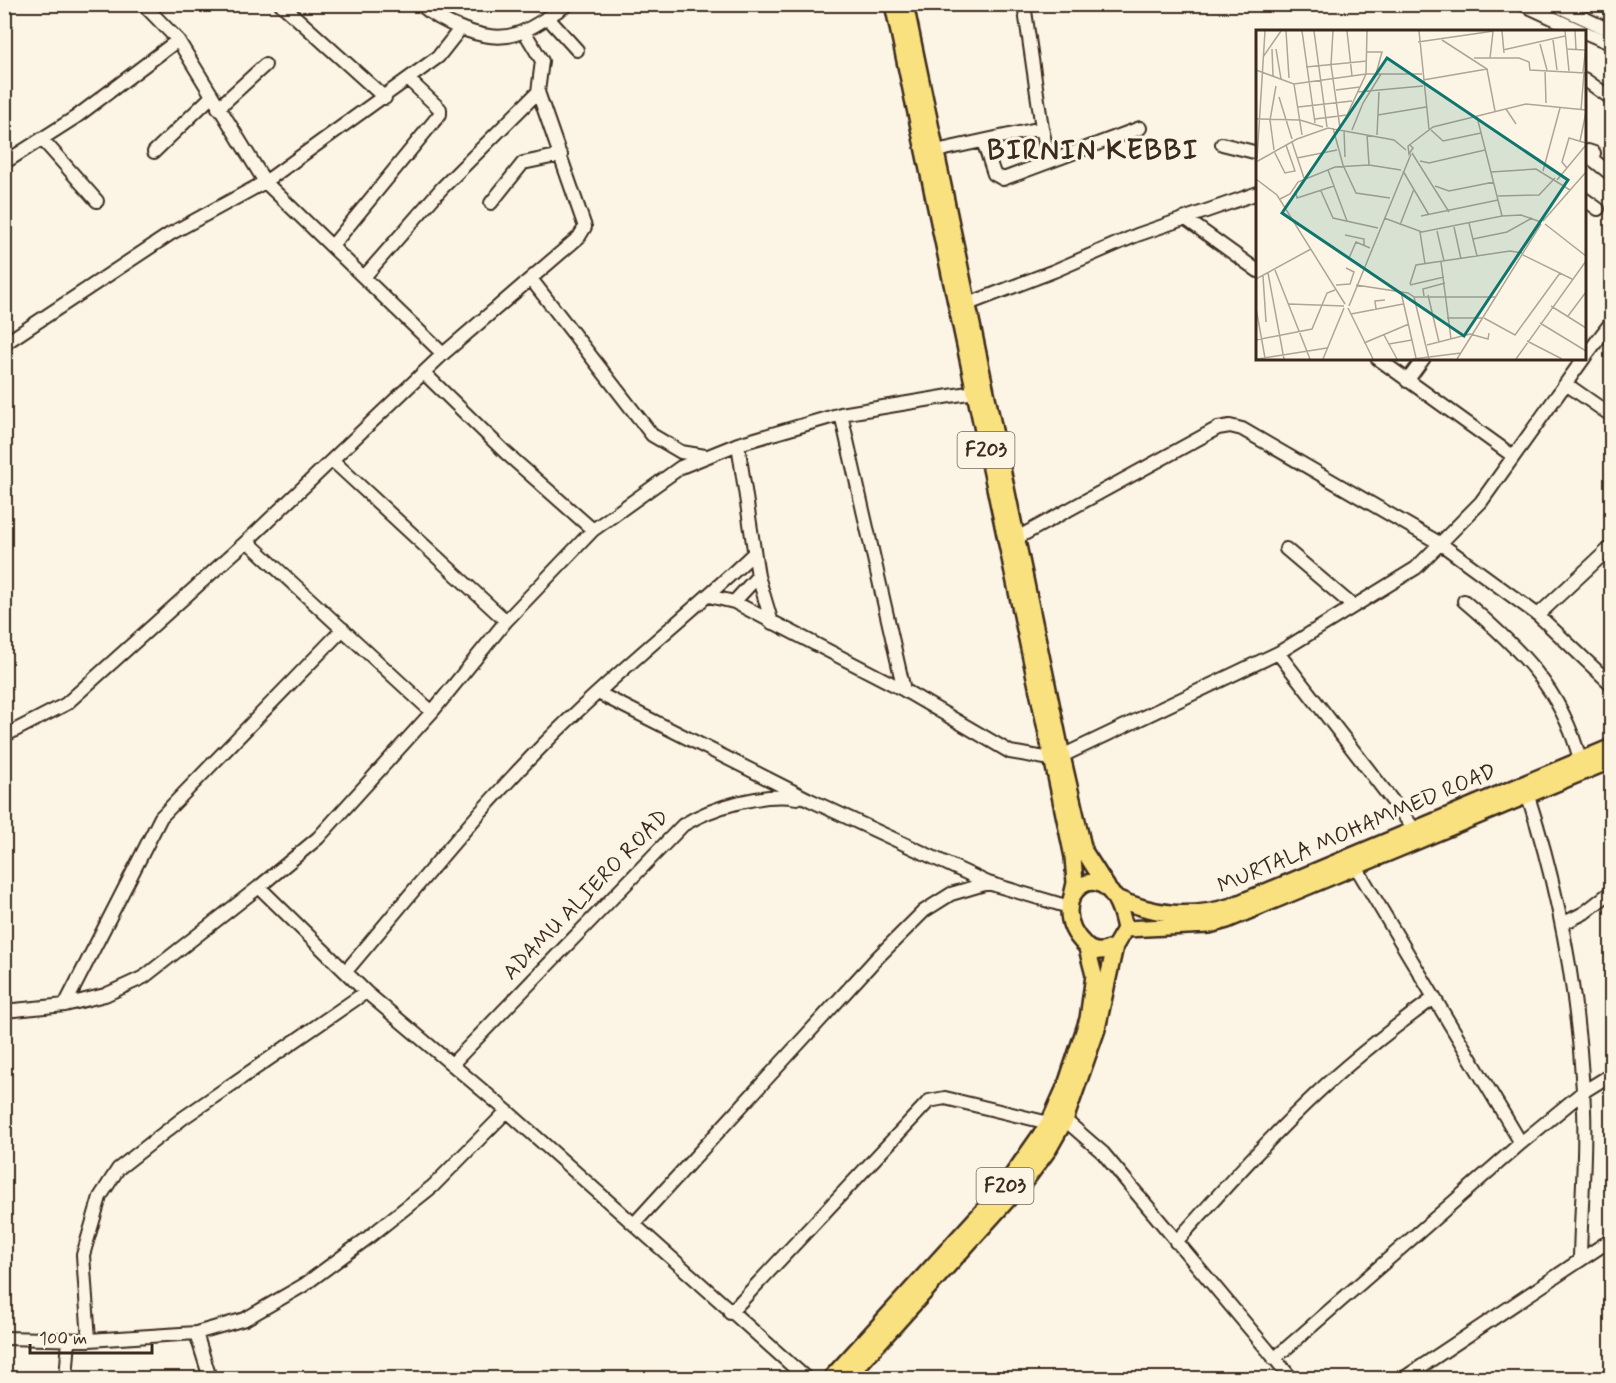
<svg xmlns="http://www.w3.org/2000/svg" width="1616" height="1383" font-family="Mynerve,sans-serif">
<rect width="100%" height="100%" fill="#fcf5e5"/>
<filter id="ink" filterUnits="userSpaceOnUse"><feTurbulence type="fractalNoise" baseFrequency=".0167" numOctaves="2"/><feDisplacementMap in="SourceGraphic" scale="12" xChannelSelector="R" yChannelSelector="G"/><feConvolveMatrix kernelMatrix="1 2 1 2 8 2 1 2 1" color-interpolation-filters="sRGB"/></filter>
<g filter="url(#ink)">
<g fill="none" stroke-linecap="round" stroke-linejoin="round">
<g stroke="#3b2a1e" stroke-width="16">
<path id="minor" d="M143 4 178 40 265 182 443 354
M281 4 385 98
M420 4C441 23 487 44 516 34 534 29 552 13 569 4
M1522 4 1583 32
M1553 4 1612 31
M547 17 577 50
M1584 32 1612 44
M1584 79 1612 99
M218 108 265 65
M1042 128 1049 161
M42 139 97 201
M983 141 994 174 1003 179 1140 128
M1222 144 1258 153
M936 151 1042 128 1024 4
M154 152 212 96
M1584 154 1588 151 1594 153 1592 159 1612 175
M4 163 76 117 178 40
M1584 199 1598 209
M491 203 523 163 561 155
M1186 219 1258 271
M332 246 440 114V109L409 80
M364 277 442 188 538 92 542 61 524 31
M531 279 652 435 681 452 705 456
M968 304 1054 271 1137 235 1258 193
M4 344 170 234 265 182 438 57 460 29
M1377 358 1513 456
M1584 358 1612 321
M424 373 506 453 593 530
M1407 381 1424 358
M1566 384 1612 416
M841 414 904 690
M738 444 758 576 772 623
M332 460 506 621
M1017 538 1218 428 1230 426 1242 429 1441 544 1538 615 1612 685
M247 541 432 712
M1286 549 1353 606
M709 596 734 602 904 690 1010 752 1051 759
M1464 601C1518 647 1562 689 1580 760
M734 602 758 576
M1538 615 1612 546
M1278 653 1415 830
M598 693 810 800 988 883 1069 907
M4 736 66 704 247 541 443 354 579 237 585 227 538 92
M1062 756 1278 653 1416 568 1481 502 1584 358
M1528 796C1559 892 1577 989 1583 1090 1587 1145 1581 1203 1580 1258
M1356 867 1521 1143
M259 887 366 992 507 1111 806 1378
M1562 924 1584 913 1612 891
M347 970C413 892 476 812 548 740 613 674 687 617 754 553
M65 1005 161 817 343 629
M4 1011 65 1005 105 995 144 977 259 887 318 838 432 712 506 621 593 530 681 467 738 444 841 414 974 392
M452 1064 683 825C712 807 764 792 797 798
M1065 1120 1103 1153 1291 1378
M634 1224 876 959 924 911 951 894 988 883
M1176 1242C1222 1191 1267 1140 1317 1093 1354 1058 1393 1028 1434 998
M730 1313 929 1101 945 1098 1049 1123
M196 1333 210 1378
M4 1338 89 1340 196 1333 245 1319 304 1285 369 1237 433 1186 507 1111
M89 1340 83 1255 100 1197 118 1169 183 1118 366 992
M1274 1359 1521 1143 1583 1092 1612 1074
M66 1378 69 1340
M1404 1378 1612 1239"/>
</g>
<g stroke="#3b2a1e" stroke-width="20">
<path id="major" d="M893 4 1073 857 1075 883 1072 896
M905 4 1062 756 1084 851 1107 887
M1114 897C1153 915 1190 919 1232 906L1612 747
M1125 929 1209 925 1227 920 1612 760
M831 1378 1002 1190 1049 1123 1066 1085 1088 1019 1094 975 1087 948
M847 1378 1028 1177 1048 1150 1065 1120 1097 1029 1115 946 1125 929C1108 838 1038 900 1085 945 1093 954 1105 952 1115 946"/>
</g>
<use href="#minor" stroke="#fcf5e5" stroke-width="12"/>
<use href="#major" stroke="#fae180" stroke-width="15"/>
</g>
</g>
<g text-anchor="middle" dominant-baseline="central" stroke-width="6" stroke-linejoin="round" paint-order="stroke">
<g fill="#fcf5e5" stroke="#75675a" stroke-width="1.5">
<rect x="957.5" y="432" width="57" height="36" rx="4.5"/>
<rect x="976.5" y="1168" width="57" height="36" rx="4.5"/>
</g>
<g font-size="21" font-weight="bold" fill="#3b2a1e">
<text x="986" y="450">F203</text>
<text x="1005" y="1186">F203</text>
</g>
<g font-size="22" fill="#3b2a1e" stroke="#fcf5e5">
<text transform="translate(1357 829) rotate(-23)">MURTALA MOHAMMED ROAD</text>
<text transform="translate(586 895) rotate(-46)">ADAMU ALIERO ROAD</text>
</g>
<g font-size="28" font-weight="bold" letter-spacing="1.5" fill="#3b2a1e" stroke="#fcf5e5">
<text x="1093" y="151">BIRNIN KEBBI</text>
</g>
</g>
<g transform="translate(1256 30)">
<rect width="330" height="330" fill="#fcf5e5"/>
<path fill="none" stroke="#afa495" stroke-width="1.5" d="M30 1 33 48M46 1 59 93M58 1 71 97M77 1 75 35 84 98M91 1 96 46M163 1 173 99M246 1 248 23M309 1 313 41M319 1 320 19M186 10 231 39 239 81M297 10 301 40M162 12 238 1M284 14 291 40M16 19 17 46M20 19 25 49M310 19 329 20M247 20 309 6M110 22H126L120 44M7 27 25 1M218 28H263L273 32 274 40 330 43M234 28 237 2M50 37 111 31M0 40 38 54 46 105M289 40 290 73M327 42 330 15M167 50 231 39M38 54 110 44H166M80 60 104 57M101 62 167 56M23 67 36 109M42 77 96 71M250 79 260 94M325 80 328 43M122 85 170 77M221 87 246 186M0 89 44 90 67 97M59 89 91 85 110 44 111 1M77 98 87 135 100 163 134 168M88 100 89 127M96 100 107 73 125 44M175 100 187 111 225 103M111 105 113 135M121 105 123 62M324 111 330 82M36 112 48 148M154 115 157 118 153 124 152 116 177 97 270 74 330 80M18 120 14 90 20 56M18 121 29 143 39 141 30 115M156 123 193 182M41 128 81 120M1 129 9 1M164 131 173 133 229 120M0 132 41 109 72 98 138 110 150 120M311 138 306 132 313 108 330 113M72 140 91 191M147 141 173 185M287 141 304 78M235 142 280 139 314 160M0 149 21 165 89 274M301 150 330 115M179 156 193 161 238 152M65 161 77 188 122 198M40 163 41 168 78 156M242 166 283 165 299 148M24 169 34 164 42 152 79 137 113 135 145 140M165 186 242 170M128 188 166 202 246 186 265 185 285 192M287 191 330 142M213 193 221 226M289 194 330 226M144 195 158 159M198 197 205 229M181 201 188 231M164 202 169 234M89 205 108 209V215M217 209 251 202 276 188M267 225 316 249M93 228 100 212 114 218M185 232 195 309M19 240 54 329M12 243 28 329M7 246 10 292M0 249 55 219M154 254 160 235 254 221 266 223M80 255 94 254 98 242 90 238M100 255 152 263 158 267 173 329M154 255 188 247M145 262 160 328M172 265 183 312M168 266 167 259 189 253M158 267H239M33 274 88 276M93 276 155 124M295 276 330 298M0 278 9 328M92 278 117 329M120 279 119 271 129 270M95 284 147 274M312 286 330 262M191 288H227M228 288 259 305 304 243M284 293 330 321M128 305 141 329M0 310 56 299 71 263 79 260M271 311 306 329M108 313 153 294M133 314 156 310M171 315 214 304 232 309 233 303M1 329 71 318M67 329 88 278M157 329 205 323M201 329 285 194M260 329 330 231"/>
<path fill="#0f766e" fill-opacity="0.15" stroke="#0f766e" stroke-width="3" d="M131 28 312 150 208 306 26 183Z"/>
<rect width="330" height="330" fill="none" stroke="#3b2a1e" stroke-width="3"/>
</g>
<rect width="1616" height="1383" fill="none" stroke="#fcf5e5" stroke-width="24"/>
<rect x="12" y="12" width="1592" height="1359" fill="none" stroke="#3b2a1e" stroke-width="2" filter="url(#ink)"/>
<path d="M30 1344v9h122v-9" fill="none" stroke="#3b2a1e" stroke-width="3"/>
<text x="39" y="1344" font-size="18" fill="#3b2a1e" stroke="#fcf5e5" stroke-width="4.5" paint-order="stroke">100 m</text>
</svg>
